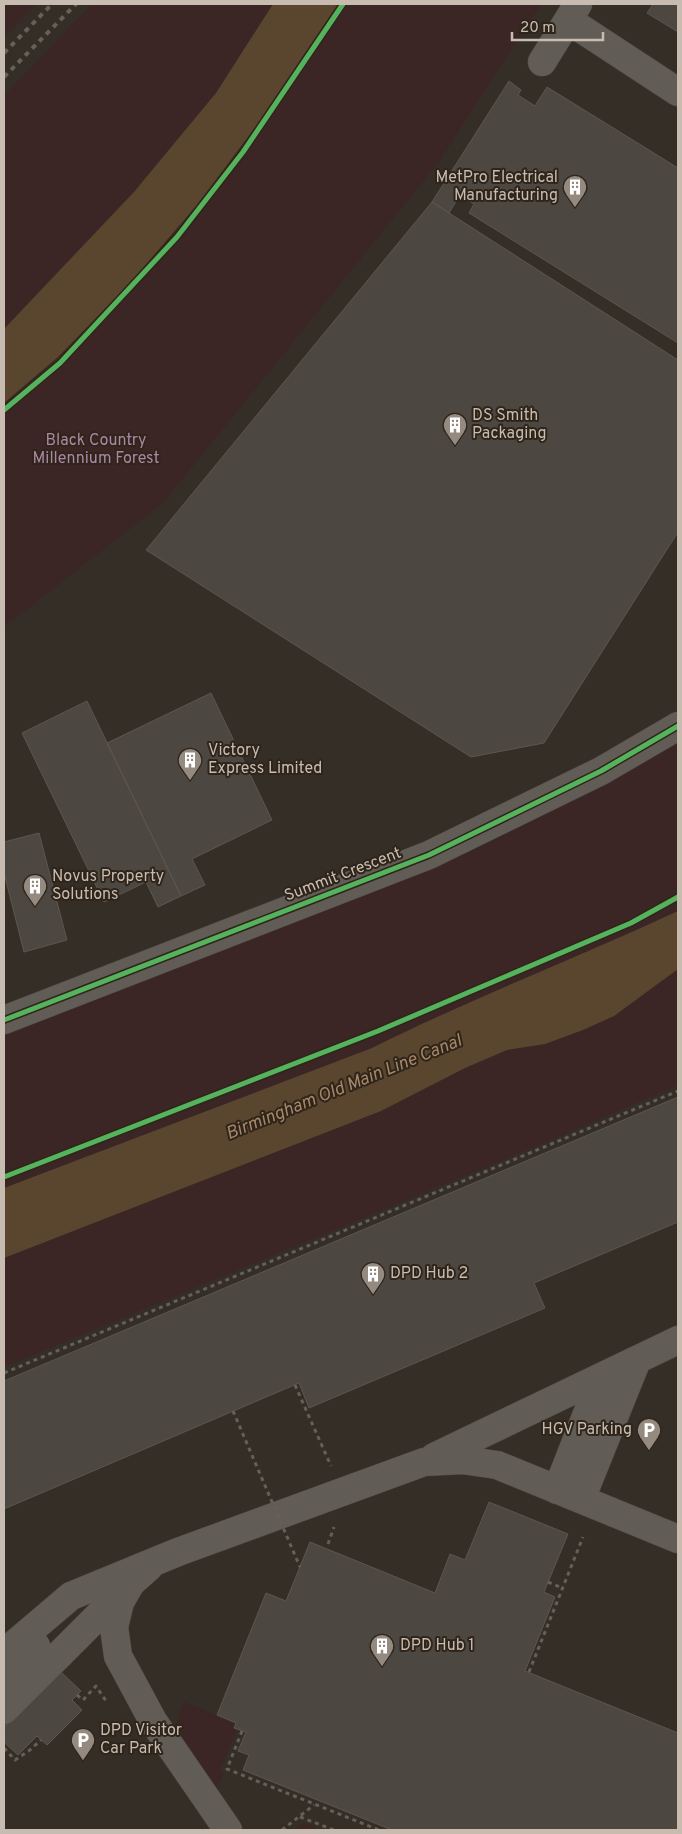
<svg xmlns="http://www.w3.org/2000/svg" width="682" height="1834" font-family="Overpass,sans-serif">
<rect width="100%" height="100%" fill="#342e27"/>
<path fill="#3c2625" d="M4 4H36L4 37Z
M92 4H541L438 163 163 503 4 627V96Z
M678 744V1085L563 1135 4 1367V1033L469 852 528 823Z
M184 1702 236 1723 234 1728 237 1729 220 1771 224 1772 215 1792 174 1730Z
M305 1823 324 1830H295Z"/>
<path fill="#5a462f" d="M273 4H338L257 125 197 205 129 284 58 357 4 403V329L134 192 216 93Z
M678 911V969L614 1016 583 1030 545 1044 507 1050 465 1068 381 1111 4 1258V1188L372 1048C472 998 577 958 678 911Z"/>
<path fill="#4c4741" stroke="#5c564e" d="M653 4H678V32L647 13Z
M509 81 521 90 518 95 535 106 547 87 678 168V343L469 213 474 204 460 195 449 213 432 202Z
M432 202 678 360V532L544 743 471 757 146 550Z
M211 693 272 820 192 859 205 885 181 896 107 743Z
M87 701 181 896 158 907 146 882 104 902 22 733Z
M39 833 67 940 24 952 4 873V842Z
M678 1097V1222L534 1283 545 1308 309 1408 299 1383 4 1509V1381Z
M489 1502 568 1534 544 1592 555 1597 525 1671 678 1733V1830H392L243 1770 249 1755 238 1751 246 1732 234 1728 236 1723 217 1715 266 1593 286 1601 310 1542 435 1593 450 1554 465 1560Z
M59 1670 81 1691 72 1700 82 1710 47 1745 37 1736 18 1755 4 1742V1727Z"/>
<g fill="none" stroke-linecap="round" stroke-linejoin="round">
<g stroke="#4f4a44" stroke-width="29">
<path id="minor" d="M568 20 678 92
M542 62 578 4
M4 1020 429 855 601 771 678 726
M434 1457 678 1340
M557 1490 601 1378
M581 1499 637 1360
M149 1567 131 1583 120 1602 114 1627 118 1656 153 1721 228 1830
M4 1653 71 1596 178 1552 424 1462 462 1460 497 1465 678 1539
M4 1675 36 1646
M4 1710 123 1591"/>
</g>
<path stroke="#665f59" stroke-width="3" stroke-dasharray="4 4" stroke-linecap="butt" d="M4 1373 678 1091
M295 1385 331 1466
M328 1544 334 1527
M548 1582 562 1588
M529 1672 583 1537
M77 1695 83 1700 96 1686 106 1701
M242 1731 227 1769 379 1830
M4 1748 15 1760 30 1750 41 1740
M300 1817 334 1830
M282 1830 314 1805"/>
<use href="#minor" stroke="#625c56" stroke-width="28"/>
<path stroke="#66605a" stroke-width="4" stroke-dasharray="5 5" stroke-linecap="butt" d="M4 53 52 4
M4 77 76 4"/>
<path stroke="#665f59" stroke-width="3" stroke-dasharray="4 4" stroke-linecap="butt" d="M233 1411 300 1567"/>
<g stroke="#2f251a" stroke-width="8">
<path id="cycleway" d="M4 410 60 363 177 237 243 152 343 4
M4 1020 429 855 601 771 678 726
M4 1177 378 1031 631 923 678 897"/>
</g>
<use href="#cycleway" stroke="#56b35d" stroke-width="5"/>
</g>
<defs>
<g id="building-pin" transform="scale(1.25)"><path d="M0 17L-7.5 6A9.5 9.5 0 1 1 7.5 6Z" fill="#948a7f" stroke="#2f251a"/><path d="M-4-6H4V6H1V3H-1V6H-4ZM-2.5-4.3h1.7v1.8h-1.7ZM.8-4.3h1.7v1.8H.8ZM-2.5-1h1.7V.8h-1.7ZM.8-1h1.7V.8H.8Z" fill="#fff"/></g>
<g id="parking-pin" transform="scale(1.25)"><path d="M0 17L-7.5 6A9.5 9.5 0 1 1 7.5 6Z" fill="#948a7f" stroke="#2f251a"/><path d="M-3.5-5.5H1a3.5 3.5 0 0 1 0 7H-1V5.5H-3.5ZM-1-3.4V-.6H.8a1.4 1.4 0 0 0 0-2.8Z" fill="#fff"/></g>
</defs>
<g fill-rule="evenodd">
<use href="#building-pin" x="575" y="187"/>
<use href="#building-pin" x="455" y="425"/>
<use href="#building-pin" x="190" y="760"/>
<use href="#building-pin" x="35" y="886"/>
<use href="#building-pin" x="373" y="1274"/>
<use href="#parking-pin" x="649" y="1430"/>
<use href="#building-pin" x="382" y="1646"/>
<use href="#parking-pin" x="83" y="1740"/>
</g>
<g text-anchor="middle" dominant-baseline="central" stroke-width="4" stroke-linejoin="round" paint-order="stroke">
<g font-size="16" fill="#c7bcaf" stroke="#2f251a" text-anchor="start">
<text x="558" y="178" text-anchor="end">MetPro Electrical<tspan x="558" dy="18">Manufacturing</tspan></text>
<text x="472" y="416">DS Smith<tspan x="472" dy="18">Packaging</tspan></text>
<text x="208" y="751">Victory<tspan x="208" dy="18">Express Limited</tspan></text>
<text x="52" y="877">Novus Property<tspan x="52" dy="18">Solutions</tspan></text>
<text x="390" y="1274">DPD Hub 2</text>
<text x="632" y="1430" text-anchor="end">HGV Parking</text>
<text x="400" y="1646">DPD Hub 1</text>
<text x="100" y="1731">DPD Visitor<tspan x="100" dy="18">Car Park</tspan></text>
</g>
<g font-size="16" fill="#ad85a6" stroke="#2f251a">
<text x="96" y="441">Black Country<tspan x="96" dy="18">Millennium Forest</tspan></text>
</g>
<g font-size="16" fill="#c7bcaf" stroke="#2f251a">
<text transform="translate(343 875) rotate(-21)">Summit Crescent</text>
</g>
<g font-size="18" font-style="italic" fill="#a78767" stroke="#2f251a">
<text transform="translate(344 1088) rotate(-22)">Birmingham Old Main Line Canal</text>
</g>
</g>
<rect width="682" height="1834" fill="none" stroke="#c7bcaf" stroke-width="10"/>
<path d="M512 32v8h91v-8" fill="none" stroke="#c7bcaf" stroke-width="2.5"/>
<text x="520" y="32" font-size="15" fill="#c7bcaf" stroke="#2f251a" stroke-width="4" paint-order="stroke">20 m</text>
</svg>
